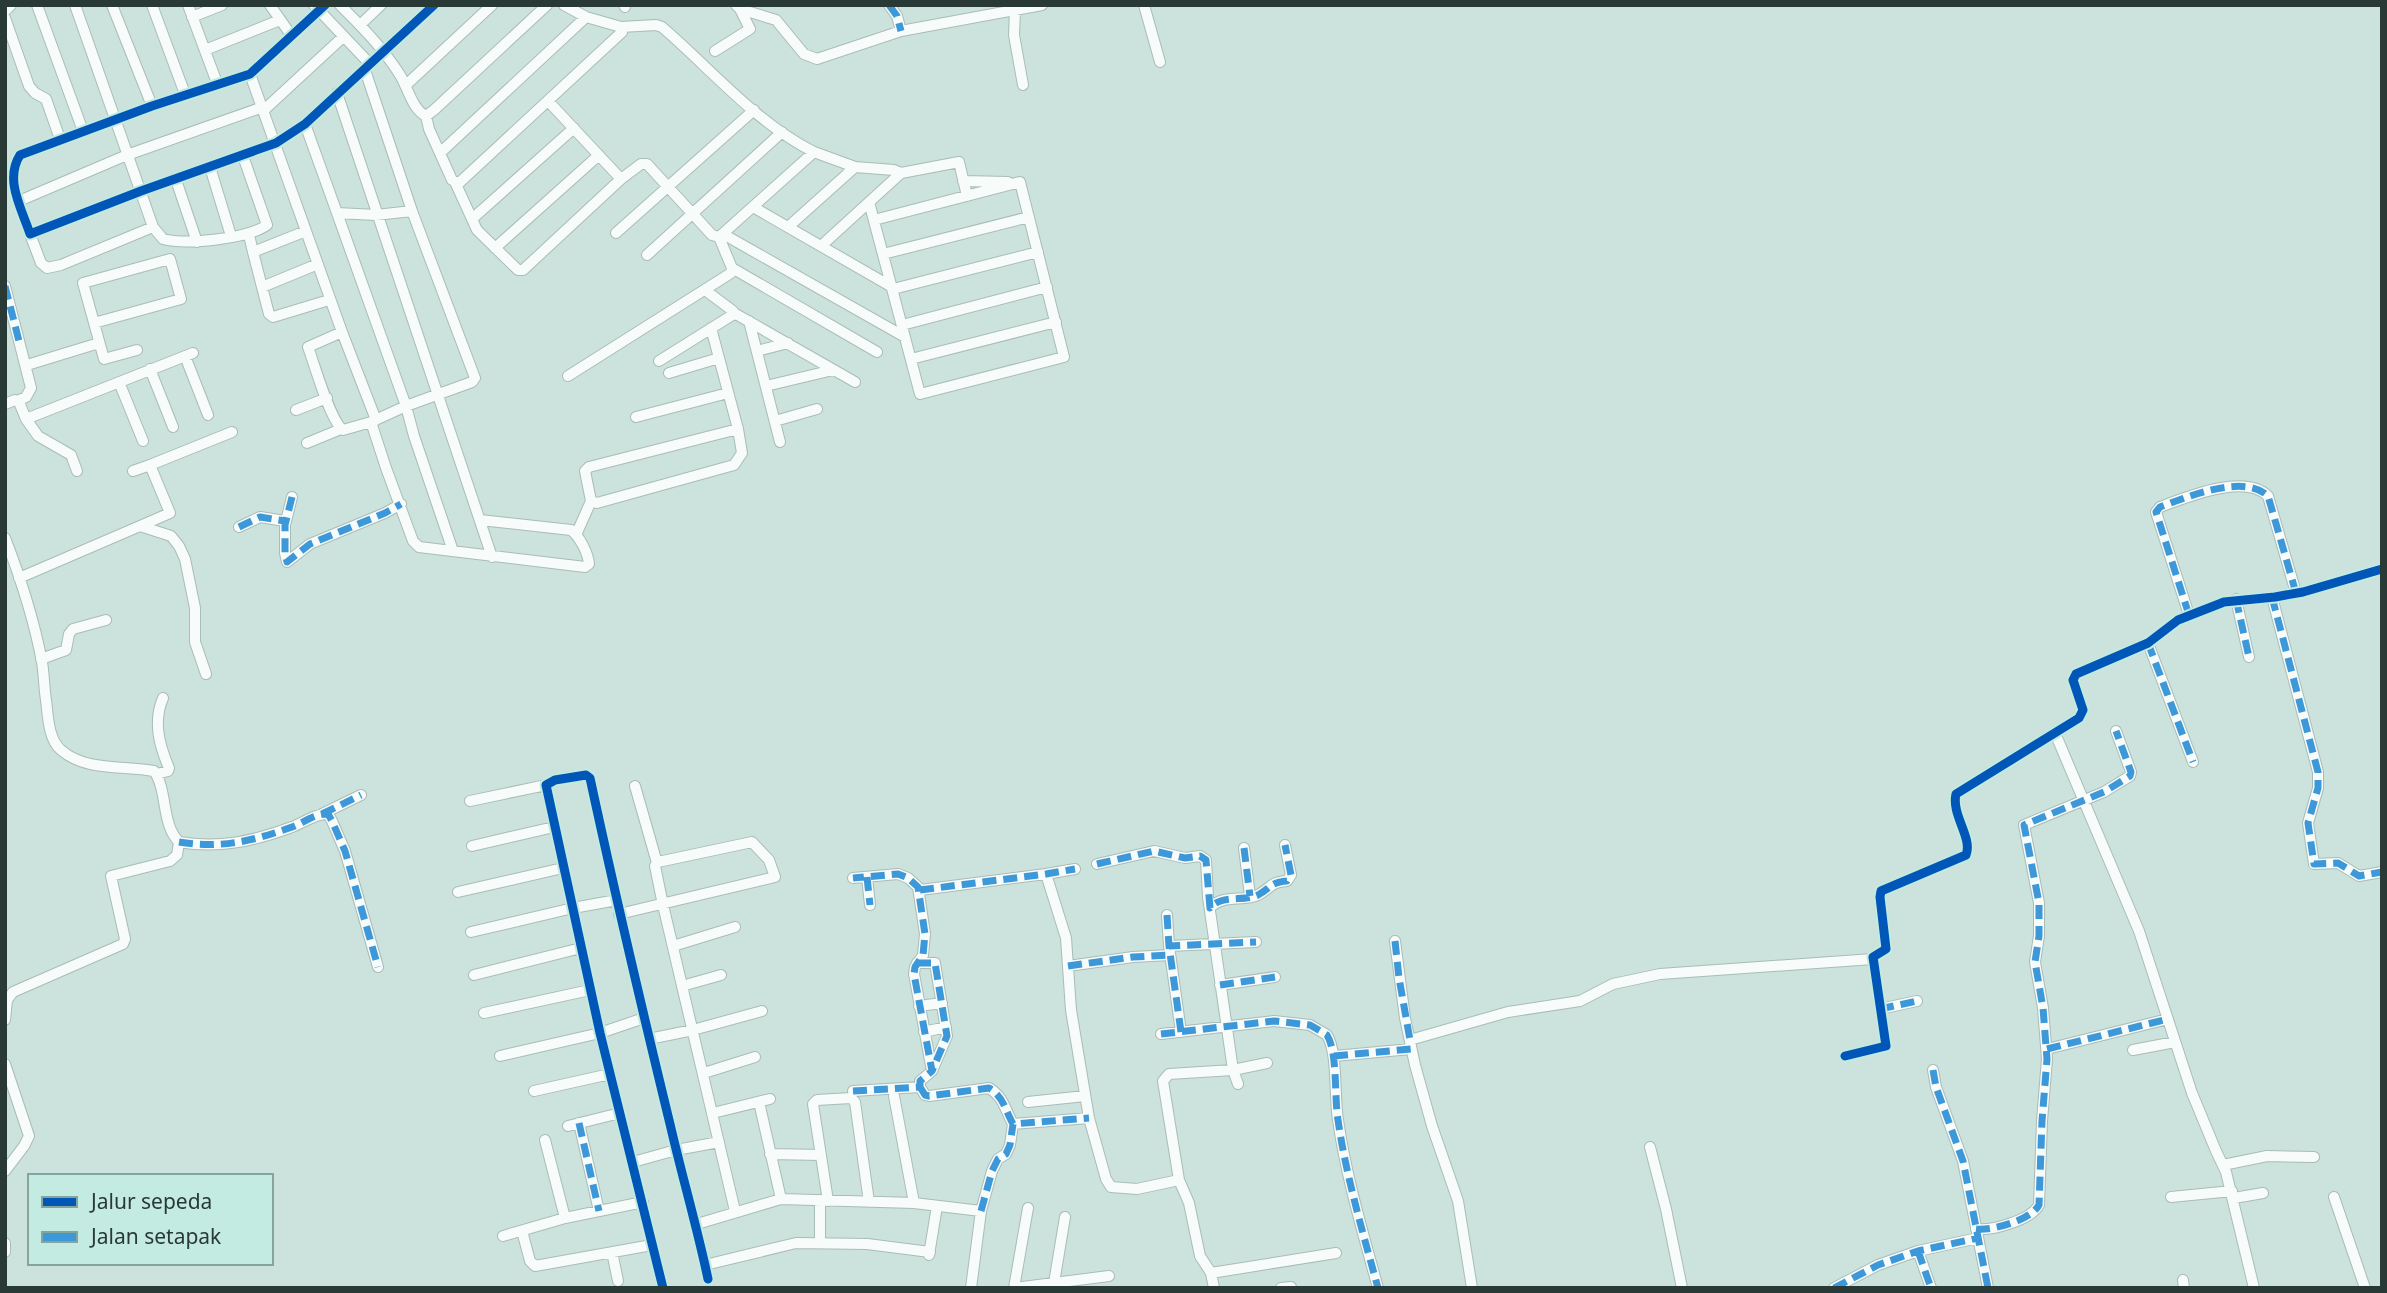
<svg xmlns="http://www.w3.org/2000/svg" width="2387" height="1293" font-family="'Noto Sans',sans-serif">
<rect width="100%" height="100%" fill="#cce2dc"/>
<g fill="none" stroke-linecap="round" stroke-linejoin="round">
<g stroke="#aabcb7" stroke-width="12">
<path id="minor" d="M37 5 83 131
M75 5 153 227 163 239C186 245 247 239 267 225L243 156
M112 5 152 106
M152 5 185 94
M188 5 217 83
M270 5 291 35
M314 5 370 64
M325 5 250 74 152 106 20 155C4 180 22 209 30 234L141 191 276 143 305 124 434 5
M340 5C363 28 383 48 400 75 408 88 412 109 426 116L434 110 547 5
M624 5 625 7
M736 5 740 9 776 20 804 54 817 59 901 31 1042 5
M889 5 897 16 901 31
M1144 5 1160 62
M1015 10 1014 35 1023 85
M5 11 11 5
M192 17 222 5
M5 18 29 86 35 93 46 99 60 139
M360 25 381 5
M205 50 280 20
M715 51 750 29 740 9
M250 74 342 332 308 347C315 366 330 420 343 430L371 422 406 406 472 382 475 378 412 211 365 70
M406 85 492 5
M337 93 492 557
M548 101 621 179
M264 110 343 37
M426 116 429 129 452 180 459 183 622 32 621 27 586 17 564 5
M305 124 337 213 376 215 412 211
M441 152 586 17
M814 152 855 167 894 170 901 173 959 162 967 196
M210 167 231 236
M176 180 197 242
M963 181 1008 182
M455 182 477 230 518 270H523L621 179 641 164H647L712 235 719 237 814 152C755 122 712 70 662 27L656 25 621 27
M19 201 127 155 263 107
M869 202C886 266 903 330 920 394L1064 357 1020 182 874 220
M753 207 892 287
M337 213 406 406 414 436 453 551
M472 219 574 128
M788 227 855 167
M616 233 754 110
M30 234 41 263 47 268 61 265 153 227
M723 234 905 337
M249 235 253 252 306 231
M821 246 901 173
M495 248 599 155
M253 252 262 287 318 264
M883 254 1029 217
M647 255 782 132
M732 268 877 352
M5 286 31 388 26 397 17 401
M262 287 269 314 273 317 329 300
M893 289 1038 252
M734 313 855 382
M749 321 780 442
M94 323 181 299 170 259 83 283 104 359 137 350
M902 325 1047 287
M711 328 738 429
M342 332 376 420
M757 351 788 343
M185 356 208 415
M911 359 1056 322
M659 361 734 314 733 311 705 290
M27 365 99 343
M150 369 173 427
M669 373 719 358
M568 376 731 273 732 268 719 237
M119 382 143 441
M766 386 833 370
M5 404 15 400 19 402 26 419 38 436 71 455 77 471
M296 410 327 398
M636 417 728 393
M26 419 193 353
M775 421 817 409
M371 422 386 468 413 541 419 547 585 567 589 564C588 553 580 537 571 530L480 520
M738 429 742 453 734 465 597 503 591 501 585 471 589 467Z
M307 443 341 429
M133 471 150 465
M292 497 285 525V553L287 562 310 544 385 513 401 504
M140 526 170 513 150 465 232 432
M239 527 260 517 285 521
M576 535 591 501
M5 538C21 579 34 620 42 662 44 674 44 687 46 700 48 715 48 739 61 750 86 772 125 765 154 771 168 791 161 824 179 842 219 849 254 841 292 827 303 823 316 813 328 814L332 821 345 851 378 967
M19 578 140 526 171 536 179 546 185 559 195 608V642L206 674
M2272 597 2318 772V788L2308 823 2314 864 2338 863 2359 876 2382 872
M2236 599 2249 657
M2189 615 2156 512 2160 507C2187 497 2244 473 2268 496L2296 593
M2148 643 2193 762
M41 659 66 650 69 634 73 629 106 620
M2055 733 2139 931 2192 1093 2216 1151 2226 1172 2254 1288
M157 774 168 771 169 768C159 745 153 721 163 698
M635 786 657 863
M470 801 546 785
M322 814 361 795
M472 846 554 827
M1244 848 1250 896
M1097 864 1154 851 1185 858 1200 856 1206 860 1208 897 1233 1070 1169 1074 1163 1081 1179 1180 1189 1203 1200 1256 1211 1273 1214 1288
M1046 874 1066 938 1071 1010 1089 1118 1106 1179 1111 1187 1137 1189 1179 1180
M867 877 870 905
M920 890 1046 874 1075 869
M458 892 563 868
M1210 908C1222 894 1243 902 1258 895 1271 888 1270 882 1287 881L1291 875 1285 845
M619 914 775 877 769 860 752 842 658 862 655 866 663 905 735 1211
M1167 915 1169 946
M471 932 573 908 617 900
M1395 941 1405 1018 1415 1065 1432 1126 1458 1201 1472 1288
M673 946 735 927
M917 963H935L947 1036 932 1071
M1068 966 1133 957 1170 955
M474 975 581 948
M1220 985 1275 977
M682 986 721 975
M919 1006 942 1003
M1880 1009 1917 1001
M484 1013 590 990
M5 1020 7 1000 13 992 123 944 125 939 111 876 170 861 177 855 179 842
M924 1032 946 1027
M1181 1032 1169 946 1256 942
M1161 1034 1274 1021 1310 1025 1327 1035C1338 1053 1334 1096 1338 1120 1346 1176 1363 1233 1378 1288
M649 1039 693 1030 762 1011
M1410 1040 1508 1012 1580 1001 1613 984 1660 974 1873 959
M2047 1049 2168 1019
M2133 1050 2175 1042
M500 1056 600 1033 644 1018
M1334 1056 1411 1049
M1845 1056 1886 1046 1873 957 1886 949 1880 897 1881 891 1966 855C1973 838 1951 815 1956 794L2079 718 2083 710 2073 680 2076 674 2148 643 2178 620 2224 602 2275 597 2303 592 2382 569
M5 1064 29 1136 24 1146 5 1171
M1933 1070 1936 1087 1963 1161 1988 1288
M704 1073 755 1057
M1238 1084 1233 1070 1267 1063
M920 1087 925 1095 929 1096 989 1088C1004 1097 1005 1110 1013 1124L1089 1118
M534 1091 610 1074
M853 1091 920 1087V1081L932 1071 914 974 915 967 923 955 925 934 918 887 908 878 898 874 853 878
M894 1096 914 1203
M759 1102 781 1199
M1028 1102 1085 1096
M713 1113 770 1099
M579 1123 599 1211
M568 1126 620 1113
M545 1140 565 1218
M1650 1147 1666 1209 1682 1288
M770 1154 821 1155
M633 1162 676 1150 719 1142
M2223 1165 2267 1156 2314 1157
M2171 1197 2232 1191
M2334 1197 2365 1288
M2234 1198 2263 1193
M828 1201 813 1104 817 1100 851 1098 855 1102 869 1202
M981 1211 992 1171 998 1159 1006 1154 1010 1145 1013 1124
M697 1224 781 1199 914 1203 981 1211 971 1288
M1976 1229C1992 1231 2031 1220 2039 1205L2042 1121 2047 1059 2043 1008 2035 962 2039 936V903L2024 825 2104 792 2130 776 2131 772 2116 731
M522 1231 530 1261 535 1266 652 1245
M503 1236 565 1218 643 1202
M820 1242V1200
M5 1243V1252
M1918 1251 1931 1288
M612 1252 618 1281
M929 1255 937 1206
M705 1265 796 1243 867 1244 930 1252
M1211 1273 1336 1253
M2183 1280 2184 1288
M1054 1283 1065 1217
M663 1288 600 1033 546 785 555 780 586 775 590 778C615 894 642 1009 670 1124 682 1176 697 1227 708 1279
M1014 1288 1109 1276
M1014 1288 1028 1208
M1281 1288 1291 1287
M1834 1288 1878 1265 1918 1251 1978 1238"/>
</g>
<use href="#minor" stroke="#f7fbfa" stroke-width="10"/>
<path stroke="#3c98d8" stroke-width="7" stroke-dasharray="14 7" stroke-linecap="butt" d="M889 5 897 16 901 31
M5 286 20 345
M292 497 285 525V553L287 562 310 544 385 513 401 504
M239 527 260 517 285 521
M2272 597 2318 772V788L2308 823 2314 864 2338 863 2359 876 2382 872
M2236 599 2249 657
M2189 615 2156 512 2160 507C2187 497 2244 473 2268 496L2296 593
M2148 643 2193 762
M322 814 361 795
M179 842C219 849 254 841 292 827 303 823 316 813 328 814L332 821 345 851 378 967
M1244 848 1250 896
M1097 864 1154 851 1185 858 1200 856 1206 860 1210 908C1222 894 1243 902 1258 895 1271 888 1270 882 1287 881L1291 875 1285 845
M867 877 870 905
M920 890 1046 874 1075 869
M1167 915 1169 946
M1395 941 1399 978 1410 1040
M917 963H935L947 1036 932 1071
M1068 966 1133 957 1170 955
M1220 985 1275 977
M1880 1009 1917 1001
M1181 1032 1169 946 1256 942
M1161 1034 1274 1021 1310 1025 1327 1035C1338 1053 1334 1096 1338 1120 1346 1176 1363 1233 1378 1288
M2047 1049 2168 1019
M1334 1056 1411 1049
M1933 1070 1936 1087 1963 1161 1988 1288
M920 1087 925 1095 929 1096 989 1088C1004 1097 1005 1110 1013 1124L1089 1118
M853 1091 920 1087V1081L932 1071 914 974 915 967 923 955 925 934 918 887 908 878 898 874 853 878
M579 1123 599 1211
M981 1211 992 1171 998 1159 1006 1154 1010 1145 1013 1124
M1976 1229C1992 1231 2031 1220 2039 1205L2042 1121 2047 1059 2043 1008 2035 962 2039 936V903L2024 825 2104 792 2130 776 2131 772 2116 731
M1918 1251 1931 1288
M1834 1288 1878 1265 1918 1251 1978 1238"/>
<g stroke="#c3ebe1" stroke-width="13">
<path id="cycleway" d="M325 5 250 74 152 106 20 155C4 180 22 209 30 234L141 191 276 143 305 124 434 5
M1845 1056 1886 1046 1873 957 1886 949 1880 897 1881 891 1966 855C1973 838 1951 815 1956 794L2079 718 2083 710 2073 680 2076 674 2148 643 2178 620 2224 602 2275 597 2303 592 2382 569
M663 1288 600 1033 546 785 555 780 586 775 590 778C615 894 642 1009 670 1124 682 1176 697 1227 708 1279"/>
</g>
<use href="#cycleway" stroke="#0057b8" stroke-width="9"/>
</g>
<rect width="2387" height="1293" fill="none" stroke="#293935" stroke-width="14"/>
<rect x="28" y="1174" width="245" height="91" fill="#c3ebe1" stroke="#85a49c" stroke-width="2"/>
<rect x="42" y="1197" width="35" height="10" fill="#0057b8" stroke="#85a49c" stroke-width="2"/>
<text x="91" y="1209" font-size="21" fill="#293935">Jalur sepeda</text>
<rect x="42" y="1232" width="35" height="10" fill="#3c98d8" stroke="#85a49c" stroke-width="2"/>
<text x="91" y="1244" font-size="21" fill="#293935">Jalan setapak</text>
</svg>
